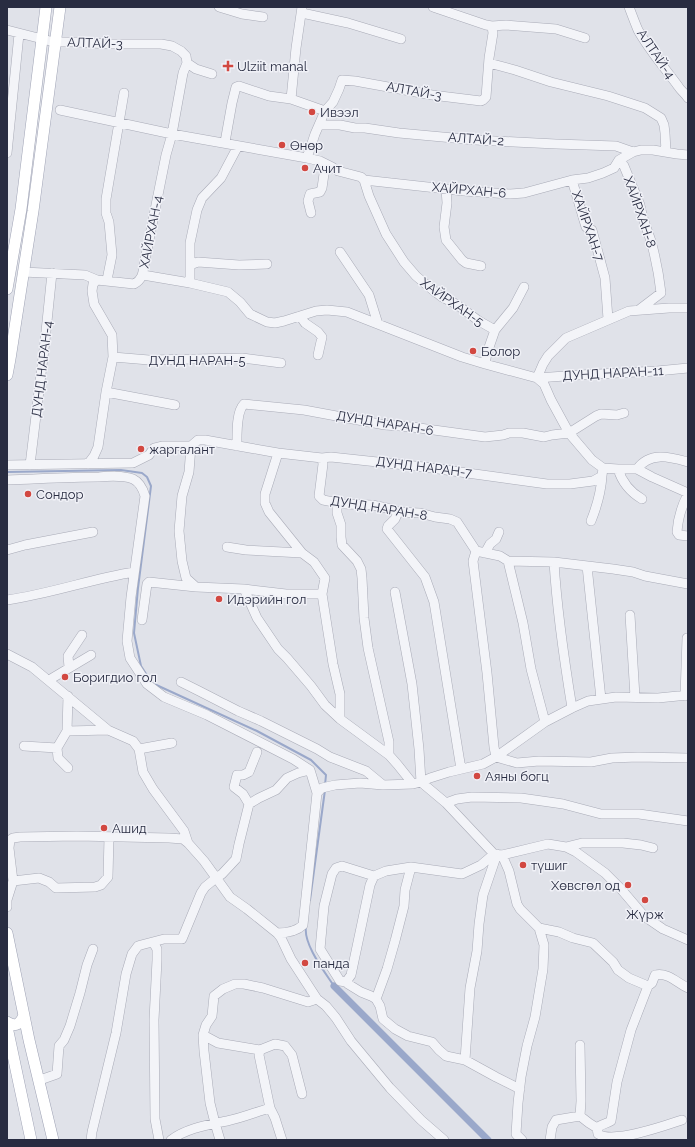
<svg xmlns="http://www.w3.org/2000/svg" width="695" height="1147" font-family="Raleway,sans-serif">
<rect width="100%" height="100%" fill="#e0e2e9"/>
<g fill="none" stroke-linecap="round" stroke-linejoin="round">
<path stroke="#9aa8ca" stroke-width="2" d="M7 472 121 470 142 473 147 477 151 486 138 588 134 633 141 666 152 683 257 731 311 760 326 775 325 785
M310 900 325 790
M306 926C303 944 324 971 334 986"/>
<path stroke="#9aa8ca" stroke-width="7" d="M334 986 488 1140"/>
<g stroke="#a9abb7" stroke-width="10">
<path id="minor" d="M219 7 242 14 263 17
M629 7C632 15 635 23 638 30 649 50 665 68 678 86 681 91 684 92 688 98
M302 13 348 23 401 39
M492 26 506 25 556 29 585 38
M7 30 54 42H76L107 44H161L172 46 181 51 186 56 187 63
M187 63 196 69 212 74
M489 63 515 70 551 82 608 96 645 108 661 118 664 125 665 133 666 152
M291 99 296 48 302 7
M60 110 172 134 307 158 320 161 332 167 338 171 361 177 364 180 369 196 386 234 404 262 416 276 434 291 442 297 456 304 479 321 495 330
M319 125H340L355 128H365L399 133 475 140 556 144 616 146 633 152
M225 142 232 103 236 87 239 86 269 96 291 99 325 111
M7 153 19 34
M307 158 315 134 325 111 333 102 339 89 342 80 355 81 432 95 481 101 483 100 486 97 489 58 493 33 492 26 486 25 433 7
M619 160 624 166 640 205C642 218 647 229 651 241 656 259 659 275 661 293L640 309
M364 180 464 191 510 194 524 193 572 180 588 178 603 173 614 168 619 160 633 152 641 150H653L677 154 688 155
M572 180 586 227 592 230 605 278 608 319
M446 189 447 203 444 227 446 240 462 260 466 263 481 266
M311 213 308 201 310 194 320 192 322 188 324 174 328 165
M340 252 369 295 378 324
M190 265 198 262 239 265 267 264
M23 272 85 275 97 280
M143 275 190 283 228 292 240 302 250 314 267 322 275 323 284 321 316 311 327 310 347 312 462 357 485 364 537 378 579 375 657 371 688 368
M107 280 112 255 109 222 106 213V199L124 93
M190 283V243L197 210 202 198 221 178 238 146
M300 316 305 323 318 332 322 337 318 355
M113 357 149 360 242 358 281 363
M485 364 487 353 495 330 513 308 524 287
M537 378 544 384 551 400 569 433 592 460 603 468 618 469H637L652 477 688 493
M537 378 543 364 548 356 566 338 629 311 669 308H688
M106 392 175 405
M191 446 189 472 182 496 179 531 182 561 186 578 196 587 244 589 286 594H322
M237 446C237 434 236 412 244 404L304 410 385 425 412 427 485 437 503 435 509 433H523L544 437 552 435 569 433 596 416 601 414 617 415 624 413
M278 453 265 494V503L269 512 302 553 314 562 325 578 322 594 333 664 340 694V719L389 755 397 764 413 784
M322 458 323 464 319 496 323 500 344 504 372 505 392 509 398 512 420 513 435 517 450 519 457 522 476 551 500 556 508 561 554 562 613 569 633 572 645 576 688 584
M88 464 94 456 98 447 106 392 113 357 112 335 94 304 92 291 93 284 97 280 134 284C144 279 143 270 145 260L166 155 172 134 183 73 187 63
M7 465 133 463 149 455 154 448 162 446H191L198 440H205L278 453 322 458 331 457 424 467 547 484H570L593 481 602 476 603 468
M30 465 45 341 52 273
M618 469C622 482 630 492 642 499
M637 469C650 451 670 457 688 462
M7 480C38 479 68 477 99 477 110 476 122 475 133 479 139 482 143 489 145 496L131 597 127 641 130 658 147 684 164 697 207 715 293 759 310 770 317 793 303 925C296 932 286 933 277 933L247 909 230 897 204 861 188 843 183 839 169 838 77 836 20 837 13 838 10 840 9 848 13 881 7 900V907
M688 494C681 507 678 518 677 532L679 535 688 536
M337 503V513L341 525V537L342 545 357 561 361 569 362 578 364 618 368 648 389 742V755
M398 512 395 519 388 526 387 529 425 577 434 602 461 769
M591 521C597 506 601 492 602 476
M227 547 246 550 302 553
M7 550 25 545 93 532
M476 551 473 561 487 673 494 747 496 757 517 763 539 761 591 762 612 758 638 757 688 758
M485 553 490 544 496 539 499 532
M508 561 523 623 531 669 545 722
M554 562C557 611 564 659 572 708
M587 566 601 699
M244 589 257 618 278 649 287 658 311 686 325 705 340 719
M395 592 412 684 419 749 421 782 446 803 494 854 502 855 548 844 566 847 576 852 605 873 621 889 644 916 663 929 688 940
M7 600C50 594 91 579 134 572
M630 615 635 697
M142 620 147 584 149 582 196 587
M7 654 32 667 108 730 133 741 139 749 143 772 153 789 184 831 188 843
M69 667 68 656 82 635
M49 680 91 655
M181 682 199 691 238 711 261 721 317 749 330 757 366 771 383 785
M685 696 687 638
M67 731 68 696
M24 746 57 748 67 731 108 730
M57 748 58 758 68 768
M139 749 172 743
M317 793 322 788 335 785 360 783 383 785 413 784 421 782 430 778 449 772 483 764 496 757 545 722 572 708 588 701 616 697 658 698 688 695
M446 803 457 799 472 797 521 798 563 804 601 814H639L688 821
M249 804 259 798 276 790 287 778 298 773 310 770
M566 847 582 843H623L641 845 653 848
M502 855 509 871 517 904 520 909 539 928 559 932 573 938 593 943 613 962 618 970 629 978 648 986 631 1030 617 1082 611 1121C606 1124 601 1124 597 1128L589 1123 580 1116 556 1120 552 1127 550 1140
M374 876 342 866 336 868 332 874 324 906 320 949 340 981 346 982 348 984 361 992 371 996 376 999 380 1006 383 1019 395 1029 408 1036 432 1042 439 1050 446 1056 465 1060 496 1077 520 1089
M13 881 39 878 49 882 56 888 95 887 101 885 108 877 109 837
M277 933 281 938 291 959 317 999 326 1006 336 1018 351 1041 390 1088 421 1120 444 1140
M153 942 157 949V960L154 1020 155 1119 159 1140
M346 982 351 975 370 885 374 876 386 871 411 867 462 874 481 865 494 854
M648 986 652 983 655 975C668 972 677 983 688 988
M376 999 387 969 395 941 404 906 405 890 411 867
M203 1035 218 1043 260 1050
M465 1060 470 988 477 951 479 924 483 895 497 854
M40 1080 57 1074 59 1046 64 1040 70 1026 80 993 87 965 93 949
M580 1116 581 1101 580 1045
M597 1128 598 1134C614 1144 664 1126 682 1120
M91 1140 92 1132 116 1033 126 974 132 954 138 946 141 945 164 939H182L201 893 205 887 216 878 222 874 236 859 239 844 249 804 243 794 234 787 237 775H243L249 772 257 752
M171 1140C187 1128 208 1125 227 1121 242 1118 256 1112 270 1108
M220 1140 215 1123 210 1103 204 1051 203 1035 206 1025 212 1016 214 996 223 989 235 984H244L263 988 308 1002 317 999
M282 1140 275 1118 270 1108 259 1055 260 1050 275 1044 285 1046 292 1055 302 1094
M522 1140 516 1134 518 1103 521 1077 527 1046 535 1017 543 969 544 945 539 928"/>
</g>
<g stroke="#9fa3b5" stroke-width="12">
<path id="major" d="M7 289 21 209 46 7
M7 375 10 359 33 211 60 7
M7 933 29 1040 53 1140
M7 1022C16 1028 21 1023 24 1015
M7 1027 31 1140"/>
</g>
<use href="#minor" stroke="#f3f4f8" stroke-width="9"/>
<use href="#major" stroke="#fff" stroke-width="11"/>
</g>
<g fill="#d24841" stroke="#f0f1f7" stroke-width="1.5">
<path d="M226 60h4v4h4v4h-4v4h-4v-4h-4v-4h4z"/>
<circle cx="312" cy="112" r="4"/>
<circle cx="282" cy="145" r="4"/>
<circle cx="305" cy="168" r="4"/>
<circle cx="473" cy="351" r="4"/>
<circle cx="141" cy="449" r="4"/>
<circle cx="28" cy="494" r="4"/>
<circle cx="219" cy="599" r="4"/>
<circle cx="65" cy="677" r="4"/>
<circle cx="477" cy="776" r="4"/>
<circle cx="104" cy="828" r="4"/>
<circle cx="523" cy="865" r="4"/>
<circle cx="628" cy="885" r="4"/>
<circle cx="645" cy="900" r="4"/>
<circle cx="305" cy="963" r="4"/>
</g>
<g text-anchor="middle" dominant-baseline="central" stroke-width="3" stroke-linejoin="round" paint-order="stroke">
<g font-size="13" fill="#282c41" stroke="#f0f1f7">
<text transform="translate(95 43) rotate(2)">АЛТАЙ-3</text>
<text transform="translate(656 54) rotate(56)">АЛТАЙ-4</text>
<text transform="translate(414 91) rotate(10)">АЛТАЙ-3</text>
<text transform="translate(476 139) rotate(4)">АЛТАЙ-2</text>
<text transform="translate(469 190) rotate(5)">ХАЙРХАН-6</text>
<text transform="translate(640 212) rotate(71)">ХАЙРХАН-8</text>
<text transform="translate(588 226) rotate(71)">ХАЙРХАН-7</text>
<text transform="translate(151 232) rotate(-79)">ХАЙРХАН-4</text>
<text transform="translate(452 302) rotate(35)">ХАЙРХАН-5</text>
<text x="197" y="360">ДУНД НАРАН-5</text>
<text transform="translate(42 369) rotate(-83)">ДУНД НАРАН-4</text>
<text transform="translate(613 373) rotate(-3)">ДУНД НАРАН-11</text>
<text transform="translate(385 423) rotate(9)">ДУНД НАРАН-6</text>
<text transform="translate(424 467) rotate(7)">ДУНД НАРАН-7</text>
<text transform="translate(379 508) rotate(9)">ДУНД НАРАН-8</text>
</g>
<g font-size="13" fill="#282c41" stroke="#f0f1f7" text-anchor="start">
<text x="237" y="66">Ulziit manal</text>
<text x="320" y="112">Ивээл</text>
<text x="290" y="145">Өнөр</text>
<text x="313" y="168">Ачит</text>
<text x="481" y="351">Болор</text>
<text x="149" y="449">жаргалант</text>
<text x="36" y="494">Сондор</text>
<text x="227" y="599">Идэрийн гол</text>
<text x="73" y="677">Боригдио гол</text>
<text x="485" y="776">Аяны богц</text>
<text x="112" y="828">Ашид</text>
<text x="531" y="865">түшиг</text>
<text x="620" y="885" text-anchor="end">Хөвсгөл од</text>
<text x="645" y="914" text-anchor="middle">Жүрж</text>
<text x="313" y="963">панда</text>
</g>
</g>
<rect width="695" height="1147" fill="none" stroke="#282c41" stroke-width="16"/>
</svg>
